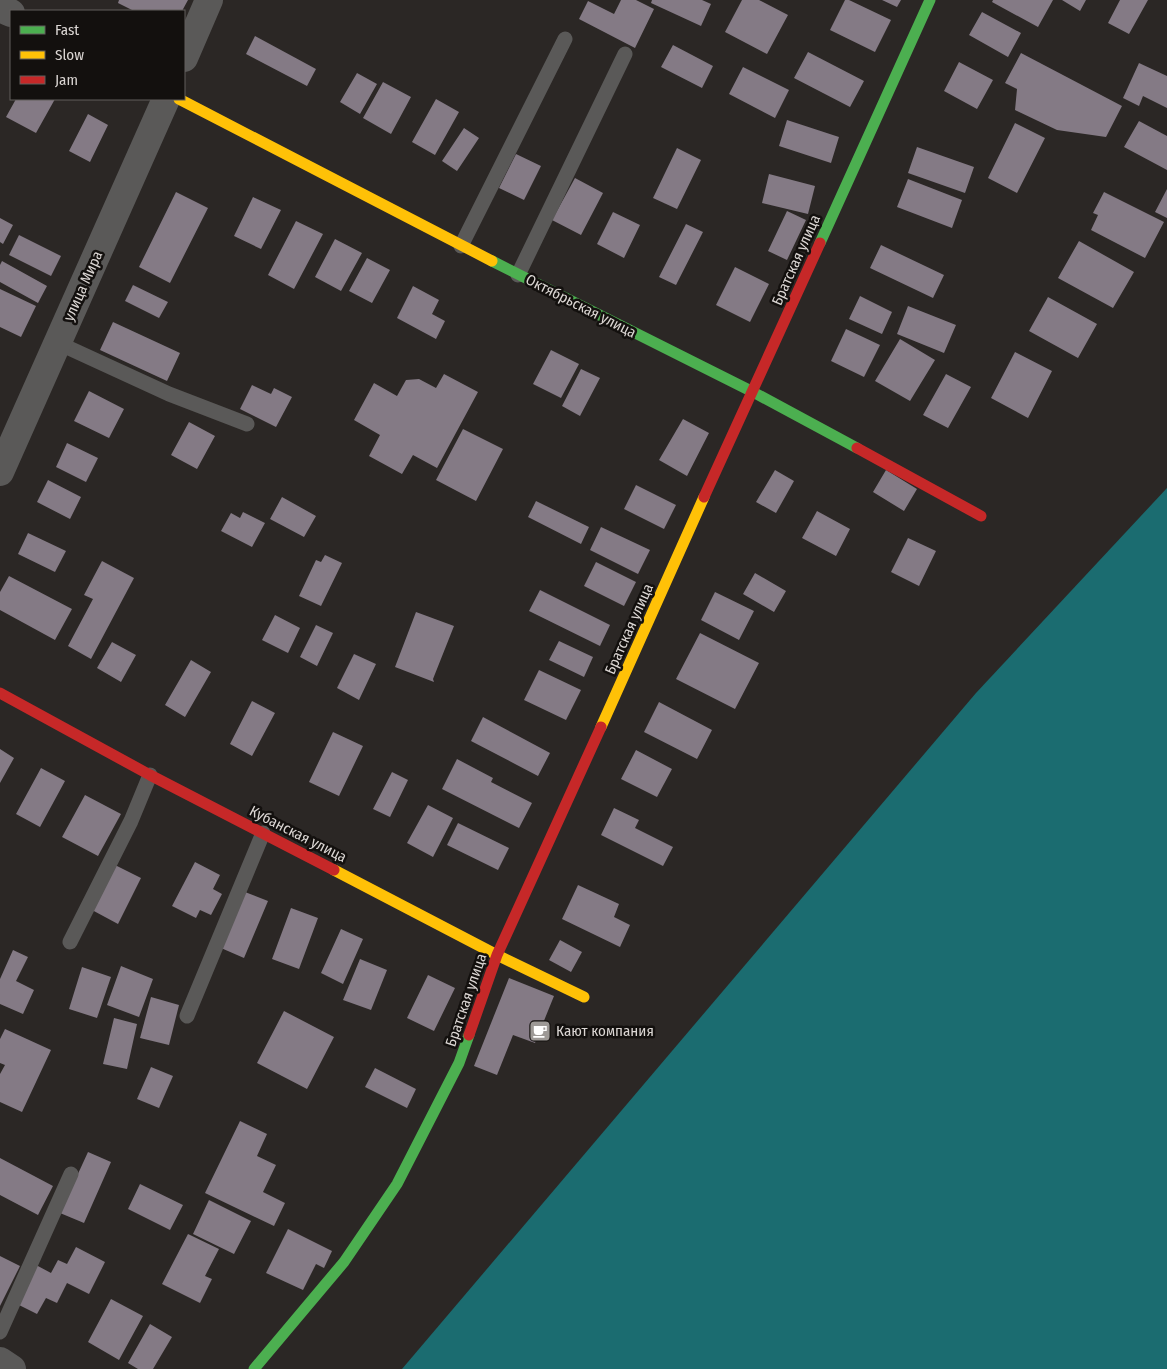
<svg xmlns="http://www.w3.org/2000/svg" width="1167" height="1369" font-family="'Fira Sans Condensed',sans-serif">
<rect width="100%" height="100%" fill="#2b2725"/>
<path fill="#1b6c70" d="M1167 488V1369H402L976 693Z"/>
<path fill="#847a85" d="M119 0H188L182 11H134L118 3Z
M621 0H636L654 9 635 48 579 19 588 1 614 14Z
M652 0H702L711 4 701 26 651 3Z
M742 0H759L788 15 767 54 725 32Z
M845 0H849L891 20 875 52 830 30Z
M882 0H901L897 7Z
M993 0H1053L1038 27 992 2Z
M1062 0H1086L1080 11Z
M1120 0H1148L1129 34 1108 23Z
M982 12 1021 33 1008 57 969 35Z
M255 36 316 69 307 86 246 54Z
M673 45 713 66 702 88 661 67Z
M808 52 864 81 850 107 794 78Z
M1021 53 1122 106 1106 137 1057 130 1015 110 1017 89 1005 83Z
M959 62 993 80 977 109 944 91Z
M1139 63 1167 76V108L1143 96 1139 106 1123 98Z
M743 67 789 90 775 118 729 94Z
M357 73 377 84 360 114 340 102Z
M383 82 411 97 391 134 363 118Z
M16 99H55L36 133 6 117Z
M436 99 459 112 435 155 412 142Z
M88 114 108 125 90 162 69 151Z
M787 120 839 137 831 163 779 146Z
M1139 121 1167 136V170L1124 147Z
M1015 123 1045 138 1017 193 988 178Z
M464 128 479 138 457 171 442 161Z
M917 147 974 167 965 193 908 173Z
M677 148 701 160 677 209 653 198Z
M516 154 541 166 524 200 499 188Z
M769 174 815 186 808 214 762 203Z
M575 178 603 193 581 235 552 220Z
M908 179 962 200 952 228 897 207Z
M1167 189V218L1155 212Z
M176 192 208 208 170 283 139 267Z
M1104 192 1164 222 1145 258 1091 230 1098 215 1093 213Z
M253 197 281 210 261 249 234 236Z
M787 211 806 220 787 260 768 251Z
M613 212 640 225 624 258 597 244Z
M0 218 13 225 3 244 0 242Z
M296 221 323 234 294 289 268 275Z
M686 224 703 232 676 285 659 277Z
M19 235 61 256 51 276 9 255Z
M335 239 362 253 341 291 315 277Z
M1079 241 1134 272 1113 308 1058 278Z
M881 245 944 275 933 298 870 268Z
M367 258 390 270 372 303 349 291Z
M2 261 47 286 38 303 0 282V265Z
M735 267 769 284 750 322 716 305Z
M133 285 168 302 159 318 125 301Z
M413 286 439 300 432 314 445 321 436 339 397 318Z
M0 289 36 306 21 337 0 327Z
M860 296 892 312 882 334 849 319Z
M1048 297 1097 324 1078 358 1029 331Z
M908 306 956 325 944 353 897 334Z
M113 322 180 353 167 381 100 350Z
M846 329 880 345 864 377 831 361Z
M900 339 935 360 910 401 875 381Z
M551 350 579 364 561 398 533 384Z
M1015 352 1052 371 1028 418 991 398Z
M581 369 600 378 580 416 562 406Z
M444 374 478 392 437 468 413 455 402 474 369 456 380 435 354 420 374 383 397 396 406 380 419 379 436 388Z
M946 374 971 387 948 428 923 415Z
M252 385 271 394 274 388 292 397 276 427 240 409Z
M89 391 124 409 109 438 74 421Z
M683 419 709 433 687 476 659 460Z
M189 422 215 436 197 469 171 455Z
M463 429 503 449 476 501 436 480Z
M67 443 98 458 86 482 56 467Z
M775 470 794 481 776 513 756 502Z
M886 470 917 489 904 511 873 492Z
M48 480 81 497 70 519 37 502Z
M636 485 676 505 664 529 624 509Z
M282 497 316 516 304 537 270 519Z
M536 501 589 527 581 544 528 517Z
M817 511 850 529 836 556 802 538Z
M243 512 265 523 252 547 221 531 231 513 240 518Z
M601 527 650 550 638 574 590 550Z
M28 533 66 551 55 572 18 554Z
M908 538 936 551 919 586 891 572Z
M325 555 342 563 321 606 299 596 316 560 321 562Z
M102 561 134 578 91 659 68 646 93 599 84 595Z
M596 562 636 582 624 606 584 586Z
M755 573 786 591 774 612 743 594Z
M9 576 72 609 55 640 0 610V592Z
M540 590 610 625 600 646 529 611Z
M715 592 754 611 739 640 701 620Z
M416 612 454 626 433 679 434 682 395 667Z
M275 615 300 628 288 653 262 640Z
M316 625 333 633 317 666 300 657Z
M700 633 759 663 735 709 676 679Z
M559 641 593 657 584 677 549 660Z
M112 642 136 655 121 682 97 668Z
M354 654 376 664 359 700 337 688Z
M191 660 211 672 185 717 165 705Z
M539 670 581 690 566 720 524 700Z
M252 701 275 713 252 756 230 744Z
M659 702 712 730 697 759 644 732Z
M483 717 550 753 538 776 471 741Z
M333 732 363 746 339 796 309 782Z
M0 749 14 758 0 783Z
M636 750 672 769 657 797 621 779Z
M457 759 493 778 491 782 532 803 519 828 442 789Z
M41 768 65 781 40 827 16 814Z
M392 772 408 780 390 817 373 809Z
M85 795 121 814 98 856 62 837Z
M428 805 453 818 433 857 407 843Z
M614 808 639 820 635 828 673 847 663 866 601 835Z
M458 823 509 848 498 870 447 845Z
M195 862 220 875 213 889 222 894 211 915 200 910 196 918 172 906Z
M115 865 141 878 118 924 92 910Z
M578 885 619 904 614 917 630 925 620 947 562 919Z
M245 892 268 901 244 958 221 948Z
M291 908 318 918 299 969 272 959Z
M341 929 363 939 343 984 321 973Z
M560 940 582 952 571 972 549 960Z
M13 950 28 957 16 981 34 990 23 1014 0 1004V979Z
M360 959 387 970 371 1010 343 1000Z
M121 966 153 979 139 1017 107 1005Z
M82 967 111 977 97 1018 69 1009Z
M428 975 455 988 434 1031 407 1018Z
M509 978 554 996 535 1043 513 1035 497 1075 474 1066Z
M151 997 179 1005 169 1045 140 1038Z
M284 1011 334 1037 307 1089 257 1063Z
M114 1018 137 1024 127 1069 103 1064Z
M5 1029 51 1050 22 1112 0 1102V1074L5 1065 0 1063V1039Z
M151 1067 173 1076 159 1108 137 1099Z
M375 1068 416 1089 407 1108 365 1087Z
M240 1121 267 1134 257 1156 276 1165 263 1192 285 1203 274 1226 205 1193Z
M88 1152 111 1162 84 1223 60 1213Z
M0 1158 53 1186 38 1215 0 1195Z
M140 1184 183 1205 170 1230 128 1209Z
M209 1200 251 1221 234 1254 193 1234Z
M288 1229 332 1251 324 1268 316 1264 303 1290 266 1273Z
M188 1234 219 1249 205 1276 212 1279 200 1303 162 1284Z
M76 1247 105 1262 89 1294 67 1283 57 1303 46 1298 37 1314 17 1304 36 1265 51 1273 58 1260 67 1264Z
M0 1256 20 1266 0 1306Z
M111 1299 143 1316 119 1360 88 1342Z
M150 1324 172 1337 153 1369H138L128 1363Z"/>
<g fill="none" stroke-linecap="round" stroke-linejoin="round">
<path stroke="#5a5958" stroke-width="15" d="M461 246 565 39
M518 275 625 54
M58 343 169 394 247 424
M70 942 131 821 150 775
M187 1016 263 833
M0 1332 71 1174"/>
<path stroke="#5a5958" stroke-width="28" d="M0 8 11 13
M184 58 209 0
M0 472 166 99
M0 1361 12 1369"/>
<path stroke="#4caf50" stroke-width="11" d="M820 243 930 0
M492 261 753 392 857 448
M254 1369 344 1262 397 1184 459 1063 469 1035"/>
<path stroke="#ffc107" stroke-width="11" d="M179 99 492 261
M601 727 704 497
M334 870 497 955 584 997"/>
<path stroke="#c62828" stroke-width="11" d="M857 448 981 516
M704 497 820 243
M0 693 150 775 334 870
M469 1035 497 955 601 727"/>
</g>
<defs>
<g id="cafe-square" transform="scale(1.125)"><rect x="-9" y="-9" width="18" height="18" rx="4" fill="#9d9996" stroke="#13100e"/><path d="M-5.5-4.5H6V0H3Q3 3.5 0 3.5H-2.5Q-5.5 3.5-5.5 0ZM3-3.2v2h1.7v-2ZM-6 4.5H4V6H-6Z" fill="#fff"/></g>
</defs>
<g fill-rule="evenodd">
<use href="#cafe-square" x="540" y="1031"/>
</g>
<g text-anchor="middle" dominant-baseline="central" stroke-width="5" stroke-linejoin="round" paint-order="stroke">
<g font-size="15" fill="#dbd6d3" stroke="#13100e">
<text transform="translate(796 260) rotate(-66)">Братская улица</text>
<text transform="translate(83 286) rotate(-66)">улица Мира</text>
<text transform="translate(581 306) rotate(27)">Октябрьская улица</text>
<text transform="translate(629 629) rotate(-66)">Братская улица</text>
<text transform="translate(298 834) rotate(27)">Кубанская улица</text>
<text transform="translate(466 1000) rotate(-71)">Братская улица</text>
</g>
<g font-size="15" fill="#dbd6d3" stroke="#13100e" text-anchor="start">
<text x="556" y="1031">Кают компания</text>
</g>
</g>
<rect x="10" y="10" width="175" height="90" fill="#13100e" stroke="#635f5d"/>
<rect x="20" y="26" width="25" height="8" fill="#4caf50" stroke="#635f5d"/>
<text x="55" y="35" font-size="15" fill="#dbd6d3">Fast</text>
<rect x="20" y="51" width="25" height="8" fill="#ffc107" stroke="#635f5d"/>
<text x="55" y="60" font-size="15" fill="#dbd6d3">Slow</text>
<rect x="20" y="76" width="25" height="8" fill="#c62828" stroke="#635f5d"/>
<text x="55" y="85" font-size="15" fill="#dbd6d3">Jam</text>
</svg>
